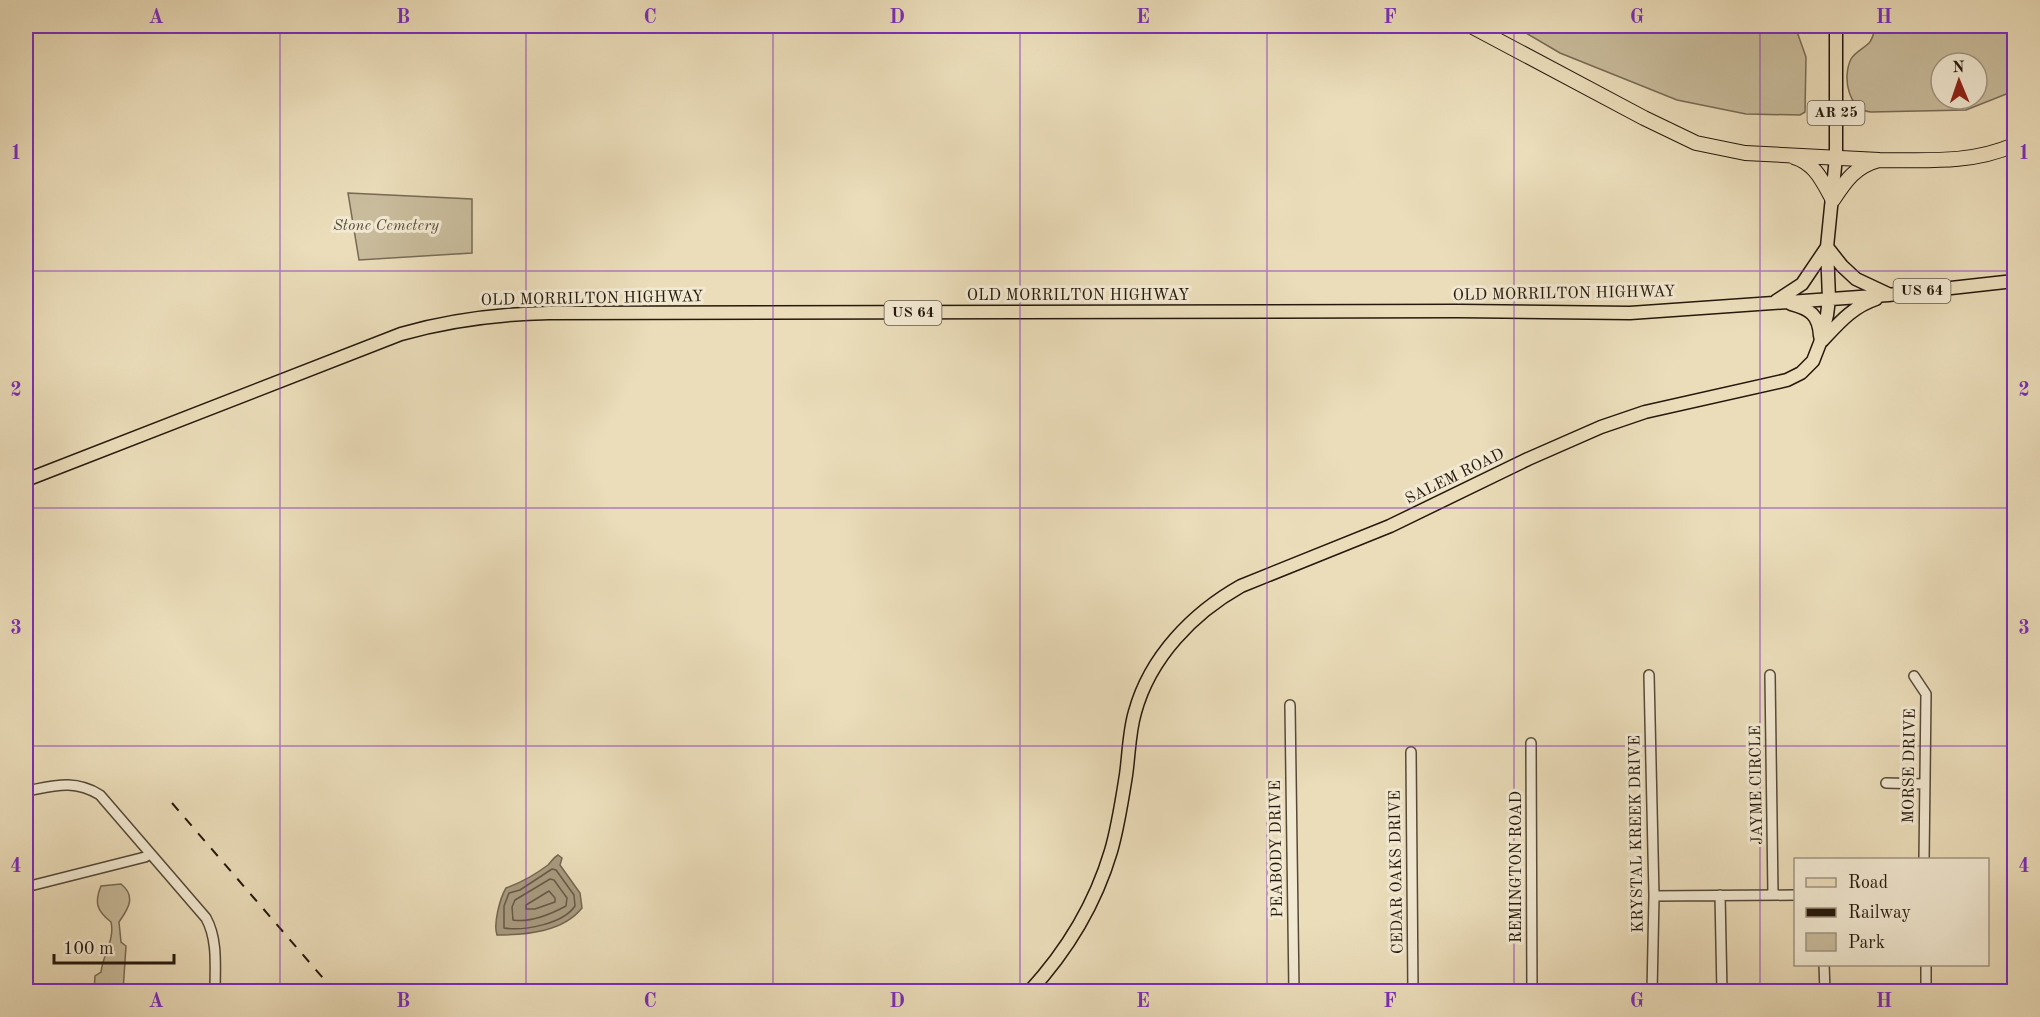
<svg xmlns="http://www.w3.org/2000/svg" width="2040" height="1017" font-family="'Old Standard TT',serif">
<rect width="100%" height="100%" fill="#ebddba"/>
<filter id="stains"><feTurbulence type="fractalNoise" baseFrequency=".00333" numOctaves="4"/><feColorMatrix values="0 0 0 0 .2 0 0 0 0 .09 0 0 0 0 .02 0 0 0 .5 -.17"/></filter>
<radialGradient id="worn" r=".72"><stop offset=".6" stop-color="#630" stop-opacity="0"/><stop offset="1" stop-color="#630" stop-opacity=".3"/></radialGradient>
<path fill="#c9bc9c" stroke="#776a54" stroke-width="1.5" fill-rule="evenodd" d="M1514 26H1795L1806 57 1805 112 1800 115 1746 114 1677 100 1560 53Z
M1876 26H2014V91L1966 110 1871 112C1848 110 1842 77 1851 59 1855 52 1863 49 1869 43 1873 39 1874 31 1876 26ZM1941 63H1977V99H1941Z
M348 193 472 199V253L359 260Z
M121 884C136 896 129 908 119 922L121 942 126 946 123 991H94L95 976 101 972C103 954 115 940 111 922 97 911 94 903 101 886Z"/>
<path fill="#a89a7f" stroke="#746651" stroke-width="1.5" d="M558 855 562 858 560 865 580 893 582 908C563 932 526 935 497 935 493 924 500 898 506 888 520 883 536 874 548 865 552 861 553 858 558 855Z"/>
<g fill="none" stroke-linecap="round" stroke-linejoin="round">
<path stroke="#665946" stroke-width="1.5" d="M552 869 556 870 574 895 575 906C563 924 524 931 504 928V906L509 893 520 890Z
M550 879 554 880 567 898 566 906C551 914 530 923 513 920L512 907 515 900Z
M549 891 555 898V902L535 909H526V905Z"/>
<g stroke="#564938" stroke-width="12">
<path id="minor" d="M1649 675 1654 896 1652 992
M1770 675 1773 895
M1914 676 1926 694 1924 860
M1290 705 1294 992
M1531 743 1532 992
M1411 752 1413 992
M1886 783 1924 784
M26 791C54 786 74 779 100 795L206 918C218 940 215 966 215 992
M26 887 145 857 150 854
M1720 895 1722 992
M1654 896 1796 895
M1824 964 1825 992
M1926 964V992"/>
</g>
<g stroke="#25180c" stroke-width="15">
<path id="major" d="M1776 301 1802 284 1827 247 1842 266 1856 279 1888 294
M1791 304C1810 309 1819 315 1820 336
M1822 341C1839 323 1852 307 1876 299
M26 480 401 334C450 320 498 314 549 313L1458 311 1630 313 1888 295 2014 281
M1029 992C1067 951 1095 905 1111 851 1118 827 1122 800 1126 775 1129 754 1129 732 1135 712 1150 657 1193 613 1241 586L1390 526 1528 459 1601 427 1645 412 1787 380 1801 373 1813 361 1820 343 1827 315 1829 299 1827 247 1836 157V26"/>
</g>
<g stroke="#25180c" stroke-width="16">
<path id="highway" d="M1471 26 1644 118 1696 143 1745 153 1879 160
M1794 157C1815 163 1823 182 1833 200 1846 180 1856 166 1879 160 1926 160 1971 164 2014 145"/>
</g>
<use href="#minor" stroke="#f2e9d2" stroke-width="9"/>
<use href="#major" stroke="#ebddba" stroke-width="12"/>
<use href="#highway" stroke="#ebddba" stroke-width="14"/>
<path stroke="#25180c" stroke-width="2" stroke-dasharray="10 10" stroke-linecap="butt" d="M172 803 335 992"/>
</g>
<path fill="none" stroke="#7b2cbf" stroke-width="1.5" stroke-opacity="0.55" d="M280 26V992M526 26V992M773 26V992M1020 26V992M1267 26V992M1514 26V992M1760 26V992M26 271H2014M26 508H2014M26 746H2014"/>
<g text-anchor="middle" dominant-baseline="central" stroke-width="6" stroke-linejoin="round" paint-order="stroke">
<g fill="#f2e9d2" stroke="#625747" stroke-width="1.5">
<rect x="1807.5" y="101" width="57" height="24" rx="4.5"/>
<rect x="1893.5" y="279" width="57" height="24" rx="4.5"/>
<rect x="884.5" y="301" width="57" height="24" rx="4.5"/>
</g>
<g font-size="15" font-weight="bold" fill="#25180c">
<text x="1836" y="113">AR 25</text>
<text x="1922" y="291">US 64</text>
<text x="913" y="313">US 64</text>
</g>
<g font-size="16" font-style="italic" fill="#564937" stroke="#f2e9d2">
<text x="386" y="226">Stone Cemetery</text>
</g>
<g font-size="16" fill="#25180c" stroke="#f2e9d2">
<text transform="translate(1564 294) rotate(-1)">OLD MORRILTON HIGHWAY</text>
<text x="1078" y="296">OLD MORRILTON HIGHWAY</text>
<text transform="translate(592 299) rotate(-1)">OLD MORRILTON HIGHWAY</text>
<text transform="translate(1455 477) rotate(-26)">SALEM ROAD</text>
<text transform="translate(1910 766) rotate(-89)">MORSE DRIVE</text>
<text transform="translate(1757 785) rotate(-91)">JAYME CIRCLE</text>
<text transform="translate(1637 834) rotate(-91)">KRYSTAL KREEK DRIVE</text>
<text transform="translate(1277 849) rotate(-91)">PEABODY DRIVE</text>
<text transform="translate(1517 867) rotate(-90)">REMINGTON ROAD</text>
<text transform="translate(1397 872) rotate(-91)">CEDAR OAKS DRIVE</text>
</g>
</g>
<rect width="2040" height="1017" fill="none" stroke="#ebddba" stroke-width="66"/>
<rect x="1794" y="858" width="195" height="108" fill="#f2e9d2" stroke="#a09583" stroke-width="1.5"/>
<rect x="1806" y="878" width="30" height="9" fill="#ebddba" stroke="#a09583" stroke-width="1.5"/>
<text x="1848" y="888" font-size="18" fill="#25180c">Road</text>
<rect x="1806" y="908" width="30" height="9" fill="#25180c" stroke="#a09583" stroke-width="1.5"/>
<text x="1848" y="918" font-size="18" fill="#25180c">Railway</text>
<rect x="1806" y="933" width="30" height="18" fill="#c9bc9c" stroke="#a09583" stroke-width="1.5"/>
<text x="1848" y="948" font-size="18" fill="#25180c">Park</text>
<g transform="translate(1959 81) rotate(358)"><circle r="28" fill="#f2e9d2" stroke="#a09583" stroke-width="1.5"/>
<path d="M0-4.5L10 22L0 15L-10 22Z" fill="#8f2418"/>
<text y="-9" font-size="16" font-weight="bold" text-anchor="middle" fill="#25180c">N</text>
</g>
<path d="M54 954v9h120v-9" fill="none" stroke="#25180c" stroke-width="3"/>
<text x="63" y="954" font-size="18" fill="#25180c" stroke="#f2e9d2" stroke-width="4.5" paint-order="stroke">100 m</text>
<rect x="33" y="33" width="1974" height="951" fill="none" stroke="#7b2cbf" stroke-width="2"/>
<g font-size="20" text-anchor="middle" font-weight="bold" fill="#7b2cbf">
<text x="156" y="23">A</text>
<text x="403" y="23">B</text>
<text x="650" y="23">C</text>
<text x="897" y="23">D</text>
<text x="1143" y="23">E</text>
<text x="1390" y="23">F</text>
<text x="1637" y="23">G</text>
<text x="1884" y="23">H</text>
<text x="16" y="159">1</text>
<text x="2024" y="159">1</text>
<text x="16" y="396">2</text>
<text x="2024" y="396">2</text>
<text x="16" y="634">3</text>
<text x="2024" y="634">3</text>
<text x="16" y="872">4</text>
<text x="2024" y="872">4</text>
<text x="156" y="1007">A</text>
<text x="403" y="1007">B</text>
<text x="650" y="1007">C</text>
<text x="897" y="1007">D</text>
<text x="1143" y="1007">E</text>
<text x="1390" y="1007">F</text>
<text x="1637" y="1007">G</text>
<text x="1884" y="1007">H</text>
</g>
<rect width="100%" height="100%" filter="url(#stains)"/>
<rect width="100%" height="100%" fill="url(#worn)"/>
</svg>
